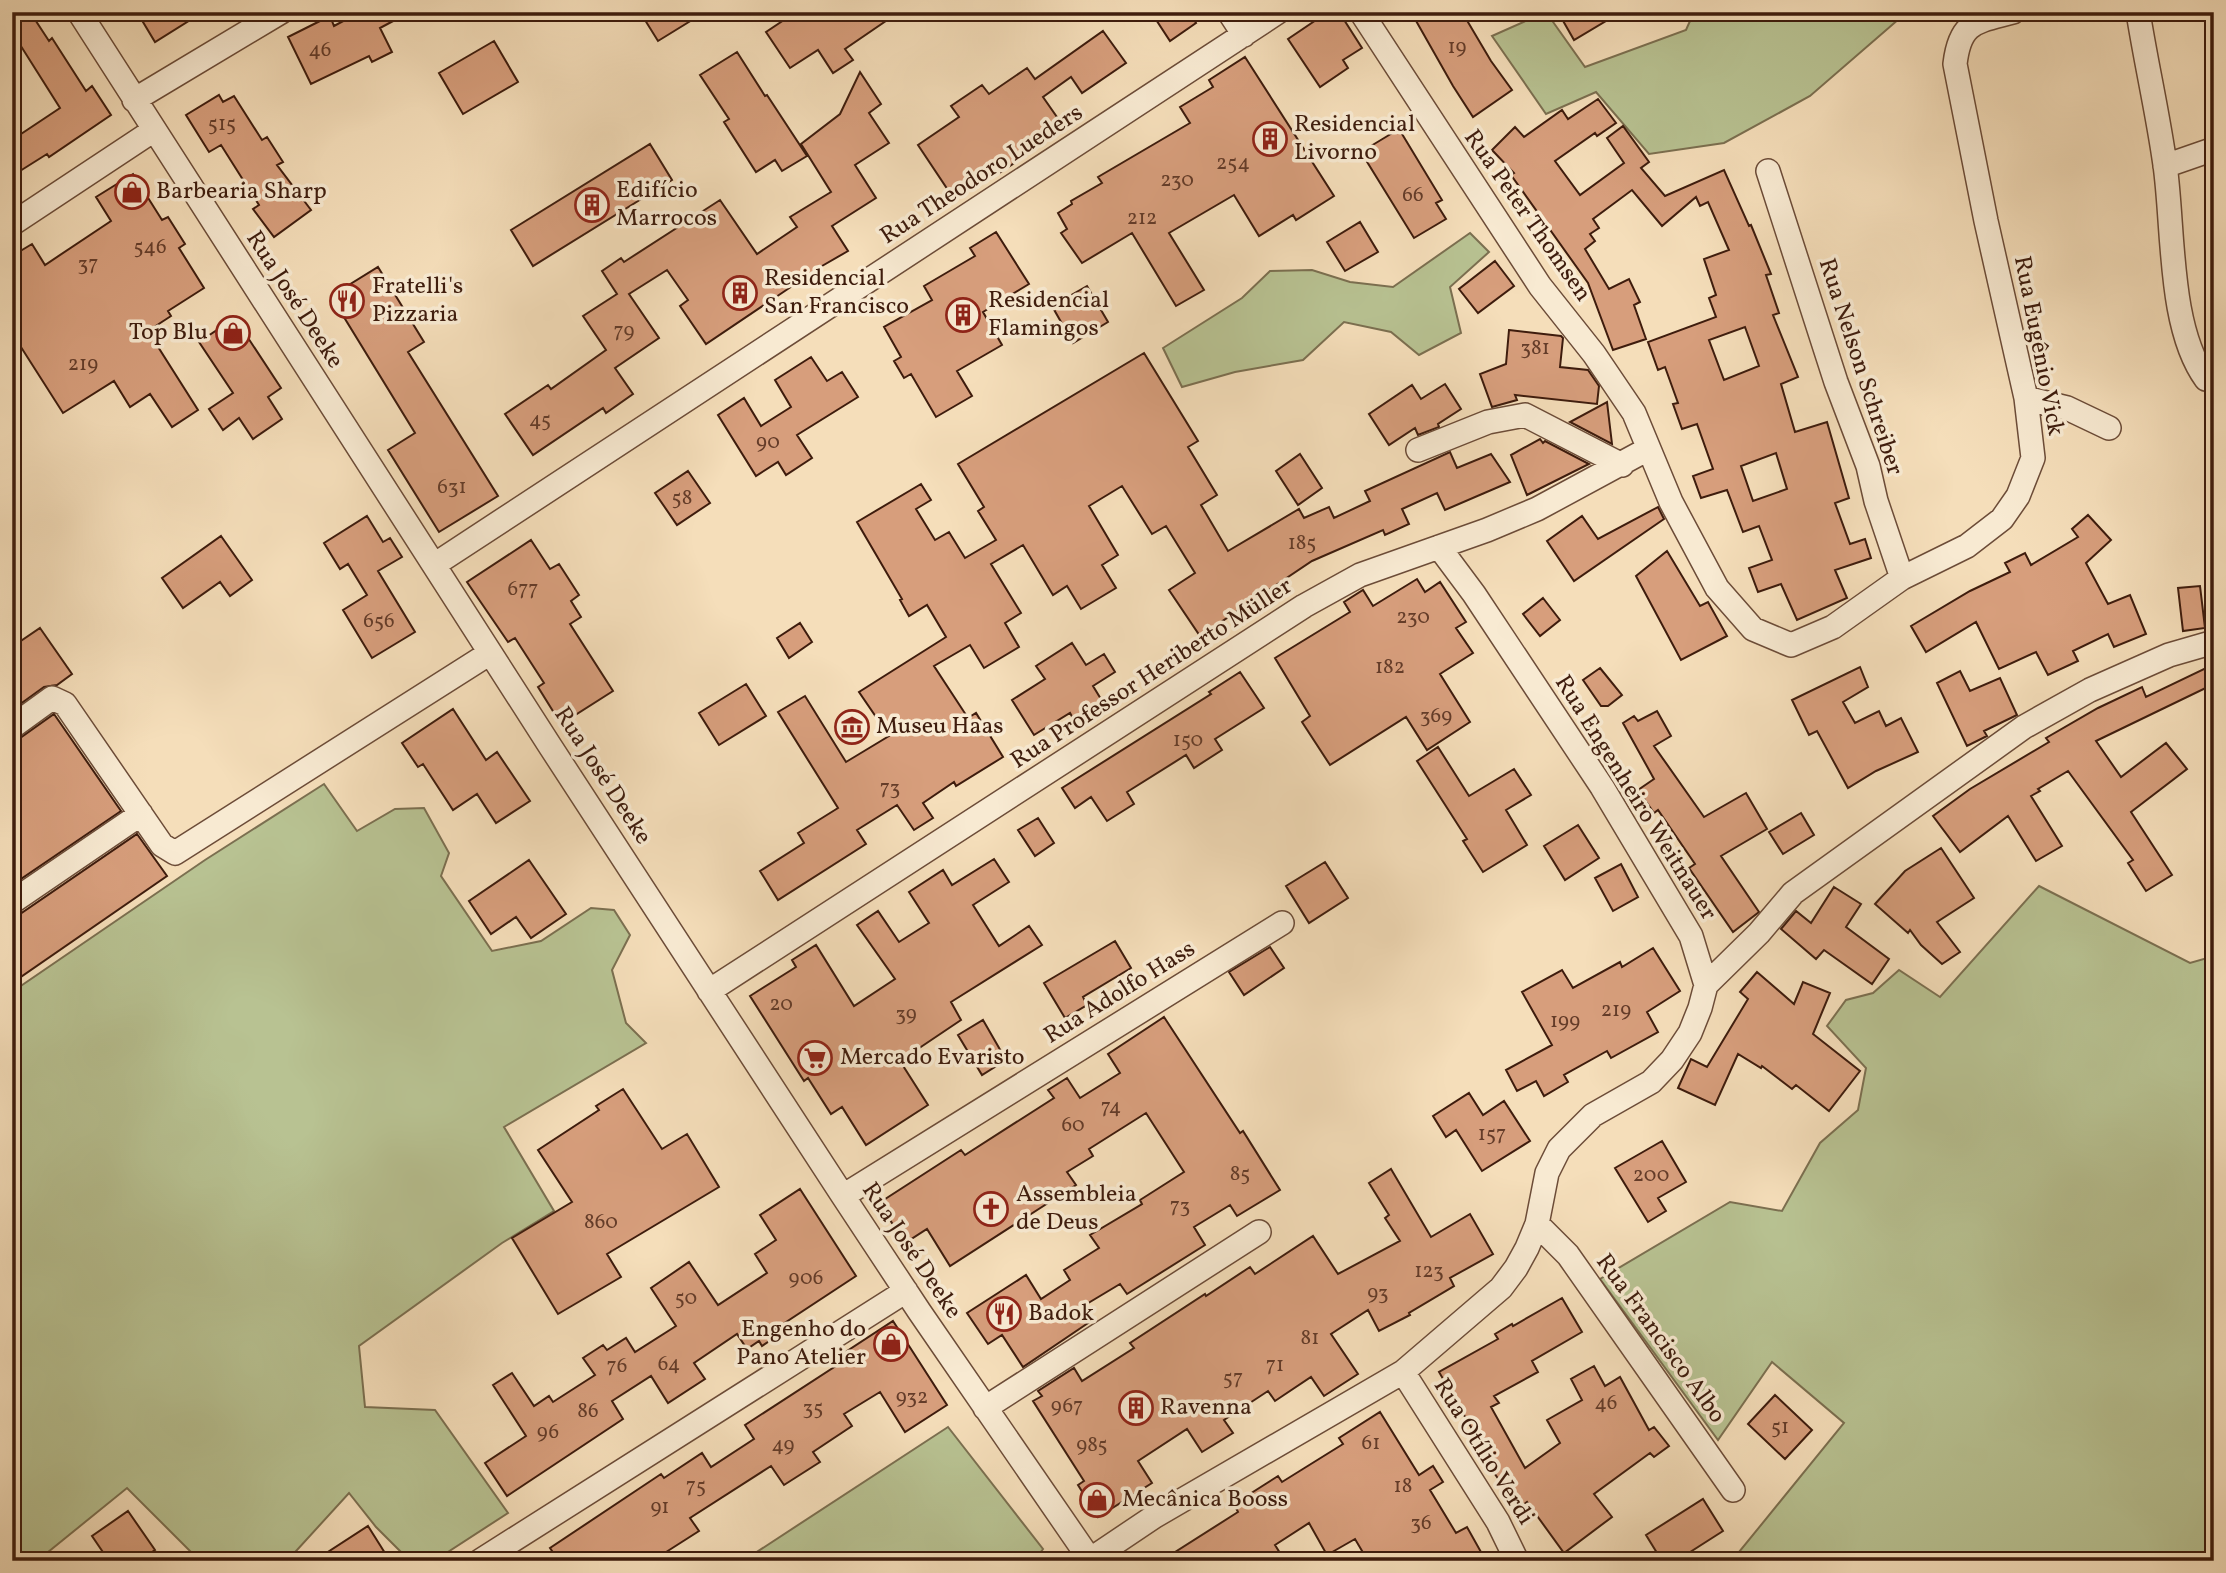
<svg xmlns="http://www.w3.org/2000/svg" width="2226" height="1573" font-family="Vollkorn,serif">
<rect width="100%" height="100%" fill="#f5deba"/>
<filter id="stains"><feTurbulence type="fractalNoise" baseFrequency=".00286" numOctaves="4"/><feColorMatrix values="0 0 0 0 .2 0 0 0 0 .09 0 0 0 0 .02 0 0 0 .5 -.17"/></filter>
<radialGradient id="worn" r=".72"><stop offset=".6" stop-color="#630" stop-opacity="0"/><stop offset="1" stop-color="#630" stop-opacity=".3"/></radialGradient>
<path fill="#b8c292" stroke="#7b6f50" stroke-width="2" d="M1546 12 1585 67 1686 30 1694 12H1907L1810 96 1724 143 1649 154 1596 92 1546 114 1492 36Z
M1470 233 1489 252 1450 287 1461 333 1419 355 1391 332 1344 322 1303 360 1235 372 1182 387 1163 348 1242 298 1270 271 1312 270 1350 282 1393 287Z
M324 784 357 831 395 809 424 808 449 853 441 876 492 951 541 941 591 908 614 910 630 935 612 970 626 1023 646 1043 504 1127 554 1211 502 1243 359 1346 365 1407 435 1410 508 1513 434 1561H410L376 1527 349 1493 287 1561H200L127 1488 37 1561H12V992L205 860Z
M2039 886 2190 963 2214 956V1561H1728L1735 1557 1844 1423 1772 1362 1718 1440 1600 1279 1730 1202 1782 1211 1820 1143 1858 1110 1866 1068 1827 1026 1846 1000 1873 993 1899 970 1940 997Z
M948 1427 1043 1549 1034 1561H743Z"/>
<path fill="#d79e7c" stroke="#3e1c0d" stroke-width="2" fill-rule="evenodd" d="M12 12H30L49 41 52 38 86 91 92 86 111 115 49 157 47 154 12 176V140L60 108 19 43 12 47Z
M137 12H203L155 42Z
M360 12H410L380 28 392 52 372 62 369 56 311 84 288 37 330 16 334 26Z
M640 12H705L658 41Z
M796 12H899L845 49 853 60 833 73 818 50 790 68 766 32Z
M1151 12H1189L1196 23 1170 41Z
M1328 12H1339L1362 48 1343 60 1348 68 1320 87 1288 39Z
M1411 12H1462L1491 61 1512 90 1473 117 1453 86Z
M1558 12H1621L1574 40Z
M1103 31 1126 63 1082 93 1071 77 1043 97 1059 120 1023 144 1029 153 998 174 991 165 950 193 918 145 959 117 951 106 982 85 989 94 1027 68 1035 79Z
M494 41 518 82 463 114 439 73Z
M737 52 765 96 767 95 807 156 782 171 775 160 756 172 724 122 729 119 700 75Z
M1245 57 1334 196 1296 220 1293 215 1259 236 1234 195 1169 233 1204 290 1176 306 1132 233 1082 263 1061 233 1067 229 1058 213 1072 204 1071 201 1102 183 1098 177 1190 123 1180 107 1213 87 1209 80Z
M860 72 881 104 869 113 889 143 855 165 876 198 832 226 848 251 822 266 706 344 680 306 688 300 667 270 629 294 659 338 615 368 633 394 606 413 603 408 533 455 505 414 548 385 551 389 606 350 583 316 617 294 602 271 621 258 624 262 720 200 757 254 797 227 790 217 831 192 801 144 840 114Z
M219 95 223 102 234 96 262 140 267 137 283 162 277 165 311 210 274 237 253 209 259 205 221 145 209 152 186 115Z
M1598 99 1616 123 1597 136 1595 133 1555 161 1580 195 1624 163 1607 138 1623 126 1649 162 1641 168 1665 196 1724 170 1749 226 1751 225 1771 274 1766 275 1779 313 1773 315 1798 377 1781 384 1795 432 1827 422 1849 498 1835 503 1850 544 1865 539 1871 558 1835 570 1847 598 1797 620 1781 584 1758 592 1749 568 1772 560 1759 526 1743 532 1727 490 1701 498 1693 476 1713 469 1697 424 1682 429 1673 404 1678 403 1665 367 1658 370 1648 342 1716 317 1709 298 1716 295 1704 259 1729 250 1708 202 1700 206 1696 197 1662 226 1632 190 1593 219 1599 228 1590 234 1595 241 1585 249 1609 289 1629 279 1640 302 1634 305 1646 339 1613 350 1588 283 1511 175 1514 173 1492 150 1515 127 1524 137 1562 110 1568 119ZM1745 327 1759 366 1724 380 1709 340ZM1776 453 1787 489 1753 501 1741 466Z
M1399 129 1442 200 1436 203 1446 219 1414 238 1361 152Z
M650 144 672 180 533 266 511 230Z
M133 174 162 220 168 217 185 244 179 248 204 288 168 311 171 316 148 331 198 410 172 427 150 394 130 407 114 381 63 413 12 333V256L32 244 45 265 111 221 96 197Z
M1360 222 1378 252 1345 271 1327 242Z
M996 232 1029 284 983 312 1002 345 957 371 972 396 936 417 911 374 904 378 894 361 901 357 884 327 932 300 924 286 975 256 970 248Z
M1495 261 1514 286 1478 313 1459 289Z
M378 267 424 342 408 352 498 496 439 532 388 450 415 433 331 296Z
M1087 286 1108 322 1073 343 1052 306Z
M235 318 281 388 268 397 282 419 253 439 239 418 223 430 209 409 233 393 199 342Z
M1509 330 1561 336 1563 338 1560 367 1588 370 1599 386 1597 404 1515 395 1517 400 1492 407 1480 374 1506 364Z
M1144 353 1198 441 1188 447 1217 495 1201 505 1228 551 1299 509 1304 518 1329 507 1334 518 1370 501 1365 491 1450 452 1457 468 1491 454 1510 482 1445 510 1437 493 1402 509 1409 524 1385 535 1383 530 1312 561 1200 636 1169 590 1195 573 1166 526 1152 534 1122 486 1089 506 1118 555 1102 565 1116 588 1081 609 1067 586 1053 595 1023 545 991 564 1021 613 1005 623 1019 647 984 668 970 645 934 666 968 718 976 713 1003 757 956 786 954 782 923 803 933 818 914 830 897 805 857 830 866 844 778 900 760 871 804 843 798 833 838 808 778 712 805 696 846 762 889 736 859 692 946 637 927 605 909 616 900 600 902 599 857 522 921 484 931 500 916 509 935 540 949 532 965 558 996 540 978 511 984 507 958 464Z
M811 357 827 381 842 372 858 397 797 435 812 458 786 475 778 462 756 476 718 415 744 398 761 426 791 407 775 380Z
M1445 384 1461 409 1438 424 1439 427 1418 435 1415 428 1389 445 1369 414 1412 385 1421 399Z
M1607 402 1612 444 1570 422Z
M1540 439 1543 443 1545 441 1589 464 1527 495 1511 455Z
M1300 454 1322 488 1298 505 1276 471Z
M688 471 710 503 677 525 655 493Z
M1658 507 1664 519 1574 581 1547 541 1582 516 1598 539Z
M2088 515 2111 540 2086 563 2108 604 2130 595 2146 634 2114 647 2108 634 2073 651 2078 661 2048 675 2036 652 1999 669 1976 622 1926 652 1911 626 1970 591 2010 572 2005 563 2025 553 2031 565 2078 537 2072 529Z
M367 516 383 542 390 538 402 557 378 571 415 632 372 658 343 610 367 595 348 564 340 569 324 543Z
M221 536 252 580 230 596 220 582 183 608 162 578Z
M531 540 550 569 559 564 579 595 571 601 581 617 570 624 613 691 561 724 538 687 544 683 515 638 508 642 467 582Z
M1667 551 1700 606 1708 602 1727 636 1681 660 1636 576Z
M1417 579 1425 592 1440 582 1466 622 1456 628 1473 653 1440 674 1470 722 1427 750 1406 717 1330 765 1302 722 1310 716 1275 658 1350 612 1344 602 1363 590 1373 606Z
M2200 586 2205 628 2183 631 2178 588Z
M1543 598 1560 620 1540 636 1523 614Z
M800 623 812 642 789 658 777 638Z
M40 628 72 674 57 685 44 687 12 710V647Z
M1072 643 1086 665 1104 654 1115 672 1093 686 1107 709 1078 727 1070 713 1034 735 1012 700 1045 679 1036 666Z
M1860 667 1868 687 1843 702 1855 723 1879 711 1886 726 1901 718 1918 752 1876 771 1848 788 1817 731 1809 735 1792 700Z
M1600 668 1622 695 1608 706H1601L1583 680Z
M2206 668 2214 684 2096 741 2121 777 2166 743 2187 769 2131 812 2172 875 2146 891 2128 863 2133 860 2068 771 2038 789 2040 791 2031 796 2062 846 2036 861 2008 816 1960 852 1933 816 1970 789 2049 742 2046 738 2098 708 2142 687 2146 697Z
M1960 671 1970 691 2000 678 2017 715 1984 731 1987 736 1967 746 1937 683Z
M1240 672 1264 708 1215 739 1222 750 1194 768 1186 755 1127 792 1134 804 1107 821 1091 797 1075 808 1062 788 1211 694 1209 692Z
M746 684 766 716 719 745 699 713Z
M453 709 486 760 497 752 530 801 496 823 477 794 453 810 423 764 418 767 402 743Z
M1657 711 1671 736 1654 746 1704 817 1746 793 1767 829 1721 856 1759 912 1733 932 1689 868 1695 864 1658 810 1654 813 1638 790 1654 779 1623 723 1634 716 1638 721Z
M54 714 121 811 12 885V741L20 738Z
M1438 747 1469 796 1514 769 1531 795 1506 810 1527 845 1483 872 1463 841 1467 839 1417 761Z
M1801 813 1814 835 1783 854 1769 832Z
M1038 818 1054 843 1035 856 1018 830Z
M1578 825 1599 858 1565 880 1544 846Z
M137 834 167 876 12 983V916L20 914Z
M1941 848 1974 898 1937 922 1960 952 1942 964 1921 945 1910 930 1908 933 1875 904 1905 871Z
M994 859 1009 882 973 905 999 946 1029 926 1042 945 951 1002 961 1020 900 1061 928 1105 866 1145 842 1107 831 1114 808 1078 804 1081 750 996 796 967 792 960 816 945 854 1006 895 979 857 925 878 911 899 942 929 923 909 892 943 870 952 885Z
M529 860 566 914 531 938 516 917 491 934 469 901Z
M1325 862 1348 898 1309 923 1286 886Z
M1621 864 1638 897 1613 911 1595 878Z
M1834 887 1861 904 1846 927 1889 959 1872 984 1824 950 1816 959 1781 929 1796 911 1811 923Z
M1115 941 1131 968 1083 997 1087 1005 1065 1018 1044 983Z
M1270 947 1284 968 1244 995 1229 972Z
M1653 948 1680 991 1647 1012 1658 1032 1611 1058 1607 1051 1564 1075 1568 1082 1544 1096 1536 1081 1517 1091 1506 1070 1552 1045 1522 992 1562 970 1573 988 1620 962 1622 967Z
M1757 972 1794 1004 1803 982 1830 993 1813 1034 1860 1071 1829 1111 1796 1085 1792 1089 1762 1066 1761 1068 1738 1054 1715 1105 1678 1088 1691 1059 1707 1067 1748 999 1740 992Z
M1164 1017 1240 1133 1243 1131 1280 1190 1237 1216 1230 1205 1194 1227 1205 1245 1127 1294 1120 1284 1085 1305 1094 1319 1023 1367 1002 1335 988 1344 967 1313 1026 1275 1041 1299 1070 1280 1064 1270 1099 1248 1090 1235 1142 1204 1140 1200 1184 1172 1146 1113 1089 1149 1093 1156 1067 1172 1076 1185 950 1266 927 1229 905 1243 879 1203 961 1150 965 1155 1054 1098 1048 1090 1067 1078 1080 1098 1120 1073 1108 1054Z
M983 1020 1006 1060 982 1075 958 1035Z
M623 1089 662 1149 687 1134 719 1187 607 1254 621 1277 558 1314 512 1238 572 1202 538 1150 599 1110 596 1106Z
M1469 1093 1483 1115 1504 1101 1530 1141 1482 1171 1456 1130 1446 1137 1433 1116Z
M1662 1141 1686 1182 1658 1198 1666 1211 1648 1222 1615 1168Z
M1391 1169 1431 1237 1470 1214 1493 1254 1450 1278 1454 1286 1409 1313 1410 1315 1379 1331 1368 1310 1331 1334 1358 1374 1324 1396 1311 1377 1275 1401 1268 1391 1224 1420 1233 1433 1202 1452 1187 1429 1138 1461 1152 1483 1098 1517 1078 1485 1084 1481 1033 1401 1042 1396 1038 1391 1074 1368 1082 1381 1134 1348 1130 1343 1205 1294 1206 1296 1250 1267 1255 1274 1313 1236 1338 1274 1400 1241 1385 1218 1389 1215 1369 1183Z
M800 1189 856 1276 774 1330 778 1335 762 1346 759 1341 747 1349 737 1334 694 1363 705 1379 668 1403 651 1376 612 1401 623 1419 507 1496 485 1463 526 1436 493 1385 512 1373 534 1406 549 1396 553 1402 595 1375 583 1358 603 1345 607 1350 626 1338 635 1352 676 1326 651 1288 689 1262 718 1305 767 1273 755 1254 776 1240 760 1215Z
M1562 1298 1582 1332 1532 1361 1538 1372 1494 1396 1499 1403 1491 1407 1525 1468 1560 1443 1547 1420 1582 1400 1571 1379 1594 1366 1605 1386 1620 1377 1649 1430 1654 1427 1669 1446 1654 1457 1650 1453 1594 1494 1612 1517 1564 1553 1527 1502 1519 1508 1492 1470 1490 1472 1470 1437 1475 1434 1439 1372 1498 1339 1495 1334 1512 1324 1513 1326Z
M893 1321 947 1405 905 1432 880 1392 844 1414 852 1426 813 1452 820 1462 784 1485 771 1466 690 1518 699 1531 663 1554 667 1561H559L550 1548 661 1474 664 1478 702 1453 711 1467 754 1439 745 1425 845 1360 841 1355Z
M1775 1395 1812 1430 1785 1459 1748 1424Z
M1380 1412 1419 1475 1433 1466 1443 1482 1430 1490 1456 1533 1467 1527 1486 1561H1368L1355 1539 1327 1555 1309 1523 1275 1545 1285 1561H1161L1238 1512 1234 1504 1278 1476 1282 1482 1343 1444 1339 1438Z
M1703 1499 1723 1531 1676 1561H1662L1646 1535Z
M128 1511 155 1550 152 1552 158 1561H109L92 1536Z
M368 1526 390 1561H314Z"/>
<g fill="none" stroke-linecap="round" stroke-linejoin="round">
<g stroke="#6c4c38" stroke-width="26">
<path id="minor" d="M79 12 550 746 843 1196 919 1311 1091 1561
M1229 12 1244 35
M1361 12 1540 286 1594 354 1634 413 1671 502 1717 588 1753 629 1791 645 1833 627 1902 578 1967 546 2002 519 2018 496 2033 458 2026 398 1986 221 1955 64C1960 21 1976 22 2013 12
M2138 12C2146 63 2158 114 2165 165 2174 228 2168 327 2206 379L2214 380
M134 100 281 12
M2165 166 2214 149
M1768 171 1836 382 1868 466 1876 501 1902 578
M12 224 154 130
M2026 398 2067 408 2109 428
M1418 450 1488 422 1525 415 1622 465
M434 565 1278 12
M12 727 52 698 65 704 162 845 175 853 490 653
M12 902 141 814
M1706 985 1759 933 1793 893 2024 727 2090 690 2169 655 2214 642
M709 991 1304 606 1360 575 1487 530 1537 509 1648 449
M843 1196 1282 923
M1537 1224 1568 1255 1733 1490
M1403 1372 1498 1522 1517 1561
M985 1408 1259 1232
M480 1561 906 1291
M1088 1561 1155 1516 1403 1372 1501 1288 1516 1268 1527 1248 1537 1224 1547 1173 1559 1149 1593 1115 1651 1082 1672 1060 1690 1033 1700 1008 1706 985 1691 936 1602 787 1474 594 1439 547"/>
</g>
<use href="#minor" stroke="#f8ead2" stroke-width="23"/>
</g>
<defs>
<g id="building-ring" transform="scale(1.75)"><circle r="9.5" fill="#f8ead2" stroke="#8f2418" stroke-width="1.5"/><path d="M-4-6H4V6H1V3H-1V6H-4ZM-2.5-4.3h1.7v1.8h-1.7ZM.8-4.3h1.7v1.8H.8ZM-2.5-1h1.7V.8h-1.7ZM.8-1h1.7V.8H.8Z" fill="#8f2418"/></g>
<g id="shop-ring" transform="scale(1.75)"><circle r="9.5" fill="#f8ead2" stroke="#8f2418" stroke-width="1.5"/><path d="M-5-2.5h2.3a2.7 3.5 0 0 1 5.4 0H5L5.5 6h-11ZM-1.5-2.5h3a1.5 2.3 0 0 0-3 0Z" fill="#8f2418"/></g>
<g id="restaurant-ring" transform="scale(1.75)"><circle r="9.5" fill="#f8ead2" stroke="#8f2418" stroke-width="1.5"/><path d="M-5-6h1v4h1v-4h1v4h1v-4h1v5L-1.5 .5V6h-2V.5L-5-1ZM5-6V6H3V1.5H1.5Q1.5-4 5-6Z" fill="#8f2418"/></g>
<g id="museum-ring" transform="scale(1.75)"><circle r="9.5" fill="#f8ead2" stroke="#8f2418" stroke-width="1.5"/><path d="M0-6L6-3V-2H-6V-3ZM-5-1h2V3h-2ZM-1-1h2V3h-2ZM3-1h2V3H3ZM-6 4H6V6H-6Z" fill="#8f2418"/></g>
<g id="supermarket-ring" transform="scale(1.75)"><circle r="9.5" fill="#f8ead2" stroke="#8f2418" stroke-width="1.5"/><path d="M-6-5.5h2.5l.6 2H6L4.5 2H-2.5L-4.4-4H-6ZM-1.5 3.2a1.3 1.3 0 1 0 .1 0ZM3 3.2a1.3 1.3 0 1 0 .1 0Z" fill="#8f2418"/></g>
<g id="church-ring" transform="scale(1.75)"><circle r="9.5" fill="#f8ead2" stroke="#8f2418" stroke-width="1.5"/><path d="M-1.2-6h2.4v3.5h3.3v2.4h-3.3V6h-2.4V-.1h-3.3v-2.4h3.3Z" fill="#8f2418"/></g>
</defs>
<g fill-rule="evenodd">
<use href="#building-ring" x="1270" y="139"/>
<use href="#shop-ring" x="132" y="192"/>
<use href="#building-ring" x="592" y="205"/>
<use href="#building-ring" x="740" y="293"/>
<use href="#restaurant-ring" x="347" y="301"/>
<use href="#building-ring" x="963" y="315"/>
<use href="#shop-ring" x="233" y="333"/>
<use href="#museum-ring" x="852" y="727"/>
<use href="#supermarket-ring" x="815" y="1058"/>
<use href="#church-ring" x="991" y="1209"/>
<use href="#restaurant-ring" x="1004" y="1314"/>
<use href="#shop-ring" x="891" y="1344"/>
<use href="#building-ring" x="1136" y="1408"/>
<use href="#shop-ring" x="1097" y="1500"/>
</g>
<g text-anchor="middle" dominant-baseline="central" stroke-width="7" stroke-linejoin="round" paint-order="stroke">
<g font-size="21" fill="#643c29">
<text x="1457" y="47">19</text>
<text x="320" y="50">46</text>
<text x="222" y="124">515</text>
<text x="1233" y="163">254</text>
<text x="1177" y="180">230</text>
<text x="1413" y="195">66</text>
<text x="1142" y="218">212</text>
<text x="150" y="247">546</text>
<text x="88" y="264">37</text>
<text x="624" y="331">79</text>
<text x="1535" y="348">381</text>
<text x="83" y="364">219</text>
<text x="540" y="420">45</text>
<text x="768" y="442">90</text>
<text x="452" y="487">631</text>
<text x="682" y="498">58</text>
<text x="1302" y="543">185</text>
<text x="523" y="589">677</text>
<text x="1413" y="617">230</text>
<text x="379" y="621">656</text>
<text x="1390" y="667">182</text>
<text x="1436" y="716">369</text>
<text x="1188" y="740">150</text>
<text x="890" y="788">73</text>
<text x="781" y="1004">20</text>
<text x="1616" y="1010">219</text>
<text x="906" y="1014">39</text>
<text x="1565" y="1021">199</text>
<text x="1111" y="1107">74</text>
<text x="1073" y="1125">60</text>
<text x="1492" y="1134">157</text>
<text x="1240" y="1174">85</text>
<text x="1651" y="1175">200</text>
<text x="1180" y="1206">73</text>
<text x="601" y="1222">860</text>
<text x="1429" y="1271">123</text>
<text x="806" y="1278">906</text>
<text x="1378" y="1293">93</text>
<text x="686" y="1298">50</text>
<text x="1310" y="1338">81</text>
<text x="669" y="1364">64</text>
<text x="1275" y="1365">71</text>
<text x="617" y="1366">76</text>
<text x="1233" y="1378">57</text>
<text x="912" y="1397">932</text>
<text x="1606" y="1403">46</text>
<text x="1067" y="1406">967</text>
<text x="813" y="1408">35</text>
<text x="588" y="1411">86</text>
<text x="1780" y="1427">51</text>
<text x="548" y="1432">96</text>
<text x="1371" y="1443">61</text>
<text x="783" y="1445">49</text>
<text x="1092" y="1445">985</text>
<text x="696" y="1486">75</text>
<text x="1403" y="1486">18</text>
<text x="660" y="1507">91</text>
<text x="1421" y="1523">36</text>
</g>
<g font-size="24" fill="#3e1c0d" stroke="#f8ead2" text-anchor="start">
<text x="1294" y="125">Residencial<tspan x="1294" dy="28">Livorno</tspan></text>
<text x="616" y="191">Edifício<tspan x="616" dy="28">Marrocos</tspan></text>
<text x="156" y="192">Barbearia Sharp</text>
<text x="764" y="279">Residencial<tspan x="764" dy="28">San Francisco</tspan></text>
<text x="372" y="287">Fratelli's<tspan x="372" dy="28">Pizzaria</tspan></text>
<text x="988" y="301">Residencial<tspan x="988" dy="28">Flamingos</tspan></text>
<text x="208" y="333" text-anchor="end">Top Blu</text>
<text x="876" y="727">Museu Haas</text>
<text x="840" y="1058">Mercado Evaristo</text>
<text x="1016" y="1195">Assembleia<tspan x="1016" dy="28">de Deus</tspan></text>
<text x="1028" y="1314">Badok</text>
<text x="866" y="1330" text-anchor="end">Engenho do<tspan x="866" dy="28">Pano Atelier</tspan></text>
<text x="1160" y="1408">Ravenna</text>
<text x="1122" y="1500">Mecânica Booss</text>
</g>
<g font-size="24" fill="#3e1c0d" stroke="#f8ead2">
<text transform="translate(982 175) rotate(-33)">Rua Theodoro Lueders</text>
<text transform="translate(1527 216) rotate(55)">Rua Peter Thomsen</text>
<text transform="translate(294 300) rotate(57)">Rua José Deeke</text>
<text transform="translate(2038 346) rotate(79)">Rua Eugênio Vick</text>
<text transform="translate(1860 367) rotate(72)">Rua Nelson Schreiber</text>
<text transform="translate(1152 674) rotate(-33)">Rua Professor Heriberto Müller</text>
<text transform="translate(602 776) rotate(57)">Rua José Deeke</text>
<text transform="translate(1635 798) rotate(58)">Rua Engenheiro Weitnauer</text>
<text transform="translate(1120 993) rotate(-32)">Rua Adolfo Hass</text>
<text transform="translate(911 1251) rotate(56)">Rua José Deeke</text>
<text transform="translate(1660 1339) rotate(54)">Rua Francisco Albo</text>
<text transform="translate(1483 1452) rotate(58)">Rua Otílio Verdi</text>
</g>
</g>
<rect width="2226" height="1573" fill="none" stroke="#f5deba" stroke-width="42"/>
<rect x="14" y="14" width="2198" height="1545" fill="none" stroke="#3e1c0d" stroke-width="3.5"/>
<rect x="21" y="21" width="2184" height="1531" fill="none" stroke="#3e1c0d" stroke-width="2"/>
<rect width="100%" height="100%" filter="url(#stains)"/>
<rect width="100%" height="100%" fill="url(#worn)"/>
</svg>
